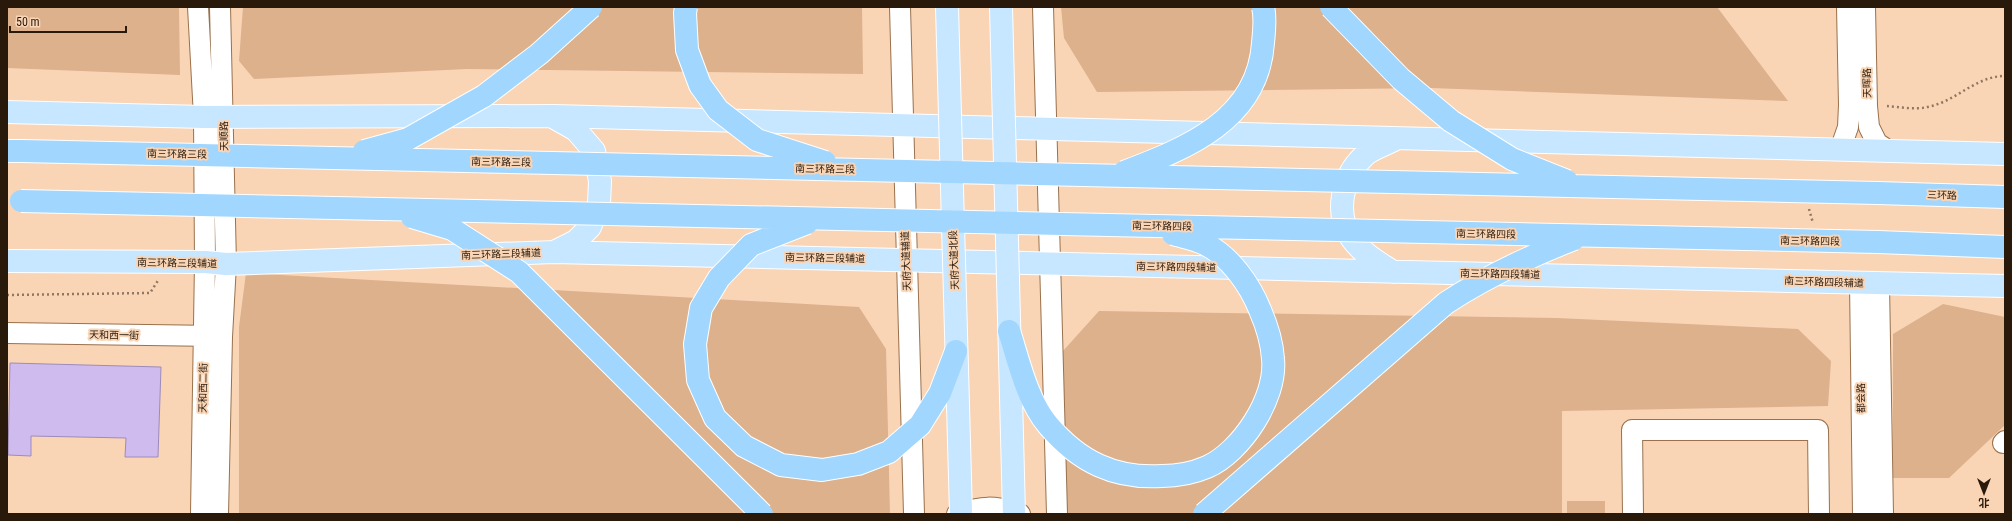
<svg xmlns="http://www.w3.org/2000/svg" width="2012" height="521" font-family="'Roboto Condensed','Noto Sans SC',sans-serif">
<rect width="100%" height="100%" fill="#f9d5b6"/>
<path fill="#dcb18c" d="M7 7H179L180 75 7 68Z
M243 7H862L863 74 467 69 254 79 239 61Z
M1061 7H1717L1788 101 1431 88 1097 92 1064 38Z
M246 273 859 307 886 349 890 514H239V327Z
M1943 304 2005 317V425L1949 478H1893V334Z
M1099 311 1557 318 1798 329 1831 361 1828 406 1562 411V514H1065L1063 351Z
M1567 501H1605V514H1567Z"/>
<path fill="#cfbbed" stroke="#9e8bbb" d="M10 363 161 367 158 457H125L126 438 31 436V456L8 455Z"/>
<g fill="none" stroke-linecap="round" stroke-linejoin="round">
<g stroke="#99714d" stroke-width="22">
<path id="minor" d="M198 7 204 117 205 262 201 514
M900 7 914 514
M1043 7 1057 514
M1865 7 1867 106 1869 127 1877 143 1889 151
M1840 150 1848 127 1849 105 1847 7
M1860 282 1863 514
M1879 284 1883 514
M7 333 217 336
M2003 443 2005 441
M218 514 222 337 226 264 220 7
M957 514C982 506 994 505 1020 514
M1633 514 1632 430H1818L1819 514"/>
</g>
<g stroke="#fff" stroke-width="24">
<path id="major" d="M7 112 204 117 553 116 2005 154
M553 117 576 130 594 151 600 181 599 204 590 227 576 241 554 252
M7 261 205 262 226 264 554 252 2005 286
M1393 272C1378 262 1363 254 1352 239 1334 214 1342 176 1364 156 1371 149 1385 145 1394 140"/>
</g>
<g stroke="#fff" stroke-width="24">
<path id="highway" d="M7 151H22
M1878 193 2005 197
M1878 242 2005 247"/>
</g>
<path stroke="#917760" stroke-width="2.5" stroke-dasharray="2 3" stroke-linecap="butt" d="M1887 106C1899 107 1915 110 1927 107 1956 102 1975 76 2005 76
M1809 209 1813 223
M7 295 150 293 159 279"/>
<use href="#minor" stroke="#fff" stroke-width="20"/>
<use href="#major" stroke="#c7e6ff" stroke-width="22"/>
<use href="#highway" stroke="#a1d6ff" stroke-width="22"/>
<g stroke="#fff" stroke-width="24" stroke-linecap="butt">
<path id="major-bridge" d="M947 7 961 514
M1001 7 1014 514"/>
</g>
<g stroke="#fff" stroke-width="24" stroke-linecap="butt">
<path id="highway-bridge" d="M686 7 685 13 687 50 700 85 718 110 757 140 825 162
M1331 7 1401 79 1451 121 1512 159 1567 181
M22 151 1878 193
M364 151 408 139 484 96 539 54 591 7
M1124 172C1187 148 1258 120 1263 43 1264 31 1266 19 1263 7
M21 201 1878 242
M412 217 452 229 519 272 762 514
M807 223 751 245 719 278 701 308 695 344 698 380 715 418 744 446 781 465 822 470 858 464 889 452 920 425 940 393 956 351
M1009 331C1019 362 1027 400 1048 425 1079 462 1115 479 1162 476 1177 476 1193 473 1207 467 1241 452 1277 398 1273 359 1272 342 1267 326 1260 310 1250 285 1230 256 1205 244 1195 239 1183 237 1173 234
M1204 514 1446 303C1487 276 1528 257 1574 239"/>
</g>
<use href="#major-bridge" stroke="#c7e6ff" stroke-width="22"/>
<use href="#highway-bridge" stroke="#a1d6ff" stroke-width="22"/>
</g>
<g text-anchor="middle" dominant-baseline="central" stroke-width="4" stroke-linejoin="round" paint-order="stroke">
<g font-size="10" fill="#29190a" stroke="#f9d5b6">
<text transform="translate(1867 83) rotate(-91)">天晖路</text>
<text transform="translate(224 136) rotate(-91)">天顺路</text>
<text transform="translate(177 154) rotate(1)">南三环路三段</text>
<text transform="translate(501 162) rotate(1)">南三环路三段</text>
<text transform="translate(825 169) rotate(1)">南三环路三段</text>
<text transform="translate(1942 195) rotate(2)">三环路</text>
<text transform="translate(1162 226) rotate(1)">南三环路四段</text>
<text transform="translate(1486 234) rotate(1)">南三环路四段</text>
<text transform="translate(1810 241) rotate(1)">南三环路四段</text>
<text transform="translate(501 254) rotate(-2)">南三环路三段辅道</text>
<text transform="translate(825 258) rotate(1)">南三环路三段辅道</text>
<text transform="translate(954 260) rotate(-92)">天府大道北段</text>
<text transform="translate(906 261) rotate(-92)">天府大道辅道</text>
<text transform="translate(177 263) rotate(1)">南三环路三段辅道</text>
<text transform="translate(1176 267) rotate(1)">南三环路四段辅道</text>
<text transform="translate(1500 274) rotate(1)">南三环路四段辅道</text>
<text transform="translate(1824 282) rotate(2)">南三环路四段辅道</text>
<text transform="translate(114 335) rotate(1)">天和西一街</text>
<text transform="translate(203 388) rotate(-89)">天和西二街</text>
<text transform="translate(1861 398) rotate(-91)">都会路</text>
</g>
</g>
<rect width="2012" height="521" fill="none" stroke="#29190a" stroke-width="16"/>
<g transform="translate(1984 493) rotate(180)" stroke="#f9d5b6" stroke-width="3" paint-order="stroke">
<path d="M0-3L7 15L0 10L-7 15Z" fill="#29190a"/>
<text y="-6" font-size="11" font-weight="bold" text-anchor="middle" fill="#29190a">北</text>
</g>
<path d="M10 26v6h116v-6" fill="none" stroke="#29190a" stroke-width="2"/>
<text x="16" y="26" font-size="12" fill="#29190a" stroke="#f9d5b6" stroke-width="3" paint-order="stroke">50 m</text>
</svg>
